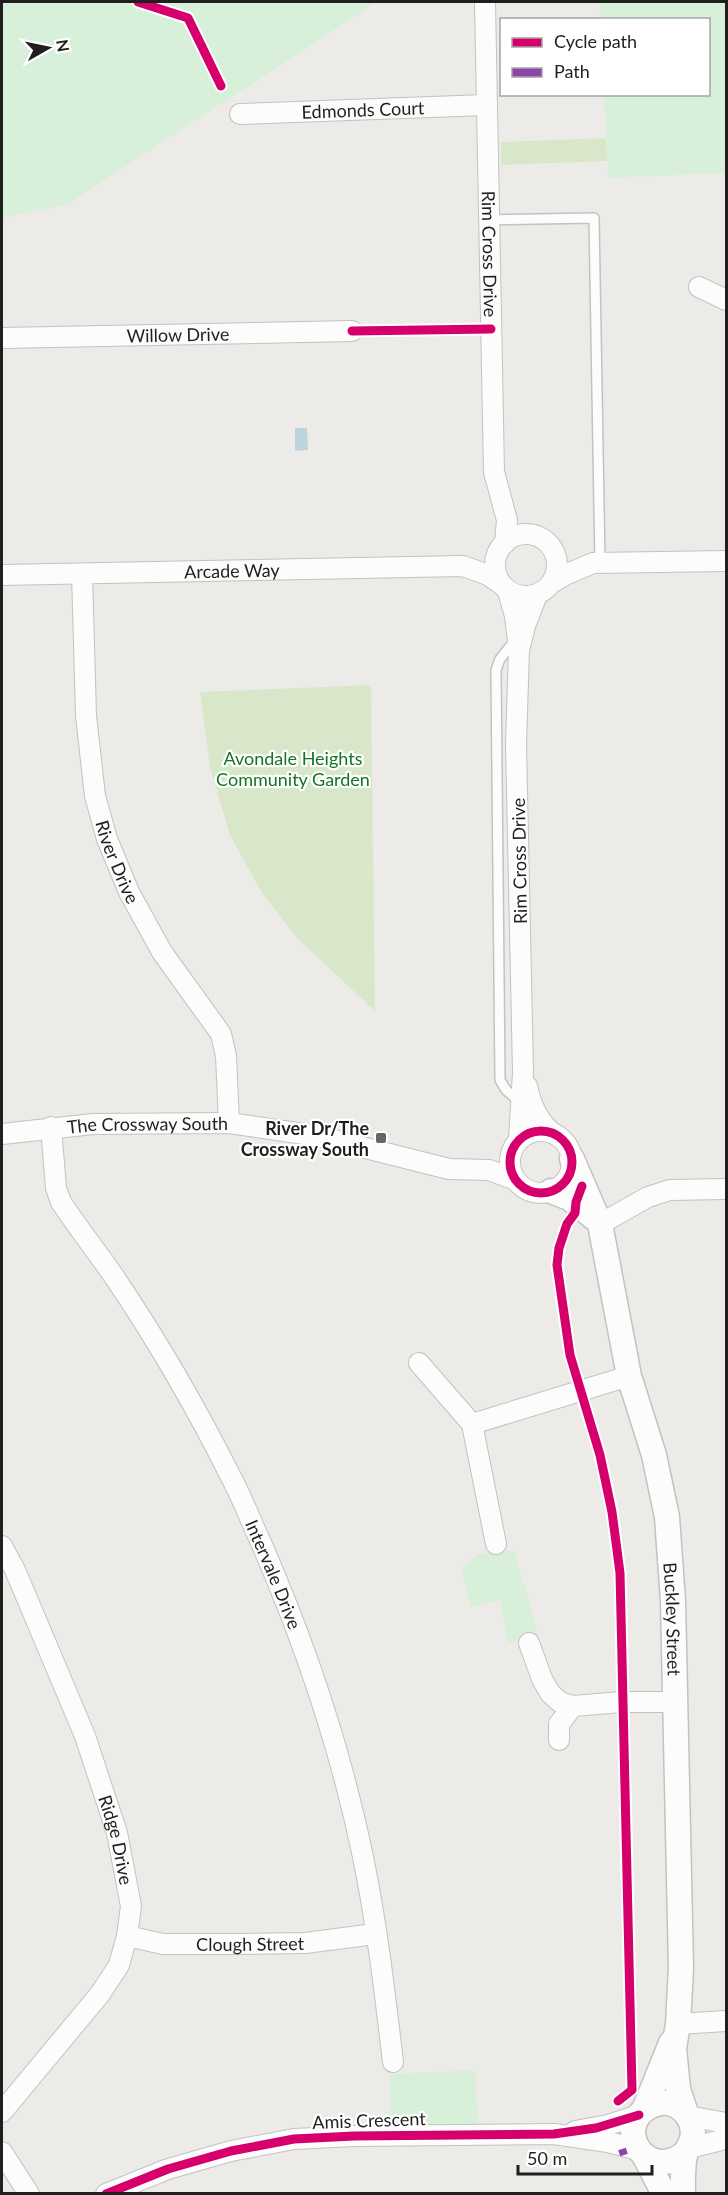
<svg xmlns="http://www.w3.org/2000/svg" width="728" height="2195" font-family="Lato,sans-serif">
<rect width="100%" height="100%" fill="#edebe8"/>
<path fill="#d8e7c9" d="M606 138 607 161 501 165V142Z
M371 685 375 1011 298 939 262 893 230 835 210 767 200 692Z"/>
<path fill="#d8f0da" d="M2 2H377L68 204 2 218Z
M599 2H726V173L608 178 604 95 708 94V20L600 19Z
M514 1550 539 1636 508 1643 500 1600 470 1607 462 1568 478 1554Z
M475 2070 478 2124 391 2125 390 2074Z"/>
<path fill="#bed4dd" d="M295 428H307L308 450 295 451Z"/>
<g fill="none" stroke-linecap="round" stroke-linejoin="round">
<g stroke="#c3c2c0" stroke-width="12">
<path id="service" d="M488 220 594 218 600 563
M516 639 500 659 496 670 500 1080 506 1090 520 1102"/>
</g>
<g stroke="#c3c2c0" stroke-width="22">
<g id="minor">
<path id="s1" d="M485 2 494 472 507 520 505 543"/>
<path id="s2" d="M240 114 486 105"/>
<path d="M699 287 726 300"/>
<path id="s3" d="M2 338 352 331"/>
<circle cx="526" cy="565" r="31"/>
<path id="s4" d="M82 574 86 716 95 796 107 839 129 892 162 952 221 1034 226 1056 229 1123"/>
<path id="s5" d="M2 575 463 566 488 575 501 584"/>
<path d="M553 582 565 575 593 563 726 561"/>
<path d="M508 591 515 616 518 641"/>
<path d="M527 1086C531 1105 539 1123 554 1134"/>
<path id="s6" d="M51 1127 56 1188 61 1202C78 1228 98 1253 115 1278 159 1343 198 1411 233 1481 244 1502 252 1524 262 1545 306 1646 341 1750 363 1857 377 1925 385 1994 393 2062"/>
<circle cx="541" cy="1162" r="31"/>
<path id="s7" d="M2 1134 93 1124 229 1123 318 1136 449 1169 489 1170 516 1180"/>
<path d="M519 1140 523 1072 516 744 519 650 525 626 537 595"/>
<path d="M600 1224 648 1197 670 1190 726 1189"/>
<path d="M419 1363 472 1424 496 1544"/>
<path d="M472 1424 629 1376"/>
<path id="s8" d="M2 1546 15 1570 85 1736 117 1833 131 1906 127 1936 119 1965 100 1994 2 2112"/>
<path d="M529 1643 542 1679 550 1693 560 1702 573 1706 622 1702H676"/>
<path d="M559 1740V1724L573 1706"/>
<path id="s9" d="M127 1936 163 1944H236L305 1943 375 1934"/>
<path d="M678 2024 726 2021"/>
<path d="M688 2116 726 2123"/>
<path d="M575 2131 608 2125 639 2115"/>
<path d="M689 2148 726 2139"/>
<path d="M2 2152 29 2194"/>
<path d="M106 2194 168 2169 231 2151 294 2139 354 2136 554 2134 608 2142 639 2150"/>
</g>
</g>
<g stroke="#c3c2c0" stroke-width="27">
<g id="tertiary">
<path id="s10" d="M572 1159 600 1224 629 1376 654 1455 667 1517 673 1601 681 1968 678 2024 674 2048 678 2089 686 2113"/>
<path d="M551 1191 569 1198 594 1218"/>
<path d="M644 2110 671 2043"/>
<path d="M645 2157 664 2194"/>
<path d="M683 2194C683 2181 682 2164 686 2152 688 2147 691 2144 692 2139 696 2123 685 2107 669 2103 662 2102 654 2104 647 2108 612 2131 650 2184 686 2152"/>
</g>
</g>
<use href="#service" stroke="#fcfcfc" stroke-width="9"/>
<use href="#minor" stroke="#fcfcfc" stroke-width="20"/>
<use href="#tertiary" stroke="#fcfcfc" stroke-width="24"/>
<path stroke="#8e44ad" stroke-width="8" stroke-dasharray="15 8" stroke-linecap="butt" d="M622 2149 624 2155"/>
<g stroke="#fff" stroke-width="13">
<path id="cycleway" d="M138 2 188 18 221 86
M352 331 491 329
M510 1162a31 31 0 1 1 62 0a31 31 0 1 1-62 0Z
M582 1186 576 1202 575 1213 567 1224 559 1248 557 1265 570 1355 600 1455 612 1512 620 1573 632 2090 618 2101
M106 2194 168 2169 231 2151 294 2139 354 2136 554 2134 596 2128 639 2115"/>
</g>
<use href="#cycleway" stroke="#d6006c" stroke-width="9"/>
</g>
<rect fill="#676665" stroke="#fff" stroke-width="2" x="375" y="1132" width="12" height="12" rx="3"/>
<g text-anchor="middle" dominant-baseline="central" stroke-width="4.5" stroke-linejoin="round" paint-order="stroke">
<g font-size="18" fill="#1f1f1f" stroke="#fff">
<text stroke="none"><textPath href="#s2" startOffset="123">Edmonds Court</textPath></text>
<text stroke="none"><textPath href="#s1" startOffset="252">Rim Cross Drive</textPath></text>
<text stroke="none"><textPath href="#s3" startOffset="176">Willow Drive</textPath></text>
<text stroke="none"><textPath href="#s5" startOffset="230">Arcade Way</textPath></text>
<text stroke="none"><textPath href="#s4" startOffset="292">River Drive</textPath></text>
<text transform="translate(519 861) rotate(-91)">Rim Cross Drive</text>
<text stroke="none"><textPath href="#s7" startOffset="146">The Crossway South</textPath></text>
<text stroke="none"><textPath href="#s6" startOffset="506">Intervale Drive</textPath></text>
<text stroke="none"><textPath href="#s10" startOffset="474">Buckley Street</textPath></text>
<text stroke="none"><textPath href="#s8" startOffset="316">Ridge Drive</textPath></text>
<text stroke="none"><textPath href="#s9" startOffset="124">Clough Street</textPath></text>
<text transform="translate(369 2120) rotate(-2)">Amis Crescent</text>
</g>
<g font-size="18" fill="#157424" stroke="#fff">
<text x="293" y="758">Avondale Heights<tspan x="293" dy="21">Community Garden</tspan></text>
</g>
<g font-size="18" font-weight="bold" fill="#1f1f1f" stroke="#fff" text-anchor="end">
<text x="369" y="1128">River Dr/The<tspan x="369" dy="21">Crossway South</tspan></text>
</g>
</g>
<rect width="728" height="2195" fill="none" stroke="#1f1f1f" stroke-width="6"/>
<rect x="500" y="18" width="210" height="78" fill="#ffffff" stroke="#a5a5a5" stroke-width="1.5"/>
<rect x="512" y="38" width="30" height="9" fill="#d6006c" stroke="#a5a5a5" stroke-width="1.5"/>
<text x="554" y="48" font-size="18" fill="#1f1f1f">Cycle path</text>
<rect x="512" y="68" width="30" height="9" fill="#8e44ad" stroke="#a5a5a5" stroke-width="1.5"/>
<text x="554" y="78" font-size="18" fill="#1f1f1f">Path</text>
<g transform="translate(48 48) rotate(81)" stroke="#ffffff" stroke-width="4.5" paint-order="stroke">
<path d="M0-4.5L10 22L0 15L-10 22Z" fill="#1f1f1f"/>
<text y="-9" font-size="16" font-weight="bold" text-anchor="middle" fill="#1f1f1f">N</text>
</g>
<path d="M518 2165v9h134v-9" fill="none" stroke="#1f1f1f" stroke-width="3"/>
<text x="527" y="2165" font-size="18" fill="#1f1f1f" stroke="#ffffff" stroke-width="4.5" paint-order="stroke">50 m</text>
</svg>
